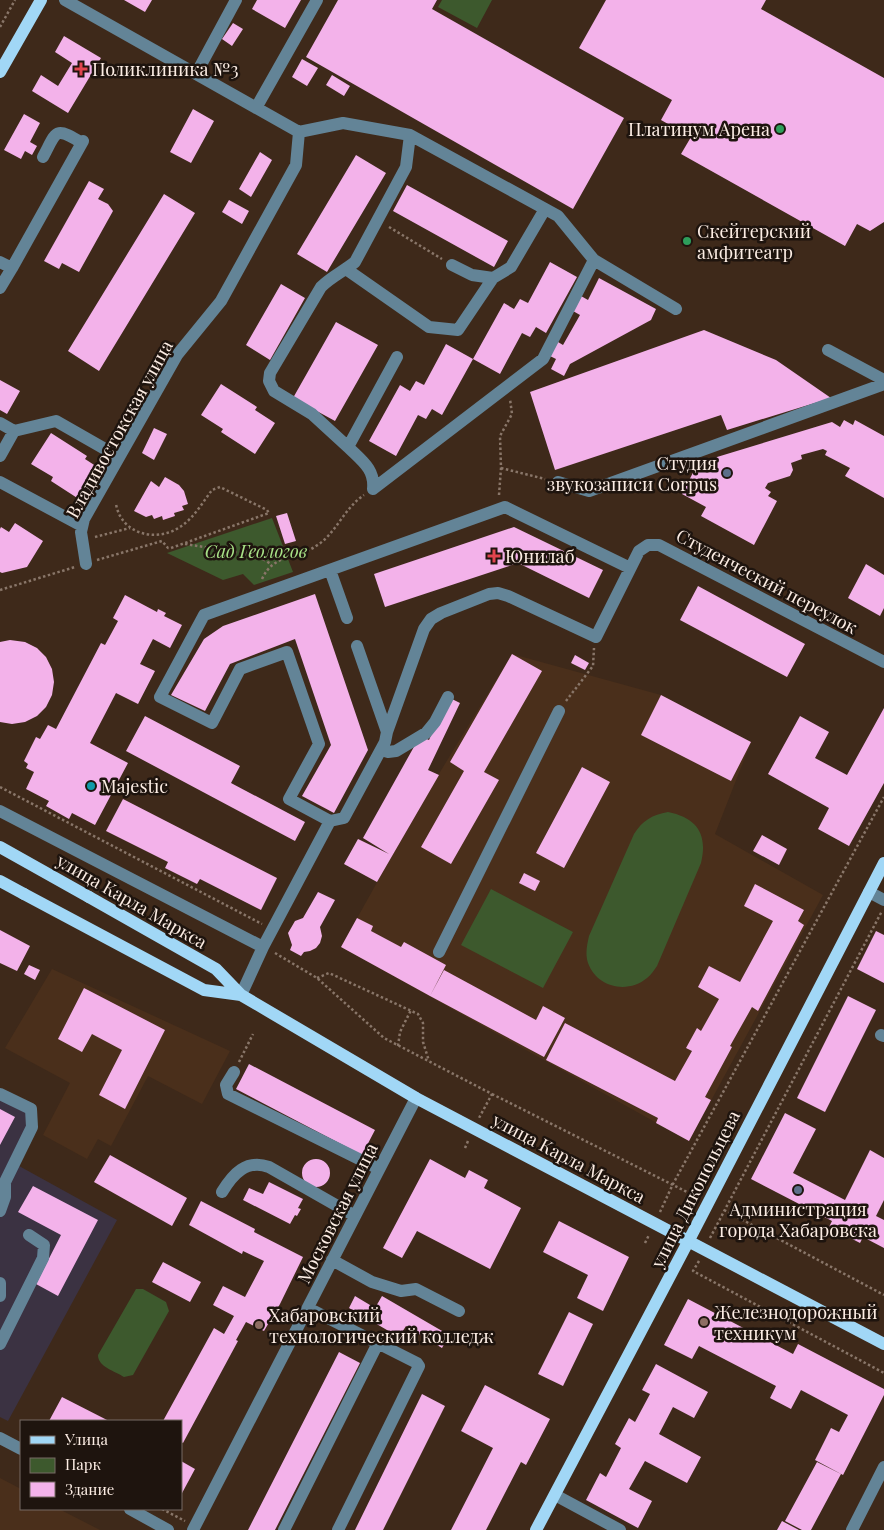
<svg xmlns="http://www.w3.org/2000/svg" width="884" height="1530" font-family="'Playfair Display',serif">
<rect width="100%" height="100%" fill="#3e291a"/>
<path fill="#3b3242" d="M0 1096 34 1113 10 1161 117 1220 8 1421 0 1417Z"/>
<path fill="#4a2f1b" d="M512 654 661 695 751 742 715 834 823 895 689 1141 341 947 423 800Z
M52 969 230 1051 202 1104 148 1076 111 1146 98 1139 87 1159 43 1135 70 1083 5 1048Z
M0 1478 21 1489V1509H59L100 1530H0Z"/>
<path fill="#3d592d" d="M442 0H492L477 28 438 7Z
M272 518 293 572 254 585 243 574 223 580 167 553Z
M668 812C697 818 708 834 701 863L657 966C654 970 651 975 647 978 628 994 597 988 588 963 585 954 587 945 589 936L634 834C643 820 652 815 668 812Z
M491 889 573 932 543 988 461 945Z
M136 1289H143L166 1302 169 1311 133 1375 124 1377C115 1371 98 1367 98 1355Z"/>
<path fill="#f3b2ea" d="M124 0H152L145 12Z
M257 0H301L285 28 252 9Z
M338 0H437L432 9 624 118 573 209 306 57Z
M606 0H766L761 9 884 78V222L870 231 857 224 845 246 681 154 691 137 661 120 672 100 579 48Z
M233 23 243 29 232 46 222 39Z
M64 36 101 58 68 113 32 91 41 75 58 86 72 63 55 52Z
M302 59 318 68 307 86 292 77Z
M332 75 350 86 344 96 326 85Z
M193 109 214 121 191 163 170 152Z
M24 114 40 123 30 142 37 146 32 155 25 151 21 159 4 150Z
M260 152 272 160 251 197 239 189Z
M356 155 386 173 327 272 297 254Z
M89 181 104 189 98 199 108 204 113 211 79 272 62 263 59 269 44 261Z
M407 185 508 241 494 267 393 211Z
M164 194 195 213 99 371 68 351Z
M229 200 249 211 242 224 222 212Z
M550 262 577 277 546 333 536 327 530 337 522 333 500 374 473 359 504 303 514 309 520 299 528 303Z
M599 278 656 309 651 320 570 364 564 376 551 369 556 359 550 356 558 342 563 345 580 315 573 311 581 296 588 300Z
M281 284 305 298 270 360 246 345Z
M336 322 378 345 335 421 293 398Z
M704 330 776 360 831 398 727 430 721 415 555 470 530 392Z
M446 344 473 359 442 415 432 409 426 419 418 415 396 456 369 441 400 385 410 391 416 381 424 385Z
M0 380 20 391 7 414 0 410Z
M221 384 257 407 255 410 275 423 255 454 221 432 223 429 201 415Z
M844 420 853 425 855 420 884 436V498L845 476 850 468 825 455 827 451 823 449 801 455 802 459 791 463 793 470 790 476 768 483 765 488 771 492 768 496 777 501 754 545 701 516 706 507 682 494 700 459 709 464 712 459 715 461 717 457 832 422 840 427Z
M154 428 167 434 154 460 142 453Z
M51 433 87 456 85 459 105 472 85 503 51 481 53 477 31 464Z
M165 477 179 485 184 491 188 504 182 506 184 510 174 513 175 516 163 520 162 516 154 519 152 515 146 517 134 511 151 481 159 487Z
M287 513 296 541 285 544 276 516Z
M15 523 43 541 27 567 2 573 0 572V529L1 527 9 532Z
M514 527 603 570 589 598 518 563 385 607 374 574Z
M866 564 884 575V608L880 616 848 598Z
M698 586 805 644 787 677 680 620Z
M315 594 368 750 334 813 302 796 331 745 295 639 230 664 205 711 171 695 204 639 223 626Z
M125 595 157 612 158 609 166 613 164 616 182 625 170 648 153 639 140 664 155 671 138 704 116 693 90 743 128 763 95 825 72 813 69 819 46 806 49 801 26 789 34 772 26 768 28 764 24 761 36 737 40 739 48 725 56 729 101 643 105 645 118 621 113 618Z
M10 640 25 642 37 648 46 657 52 669 54 682 52 695 46 707 37 716 25 722 12 724 0 722V642Z
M512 654 542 671 484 772 499 780 451 864 421 847 464 771 450 762Z
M575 655 589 663 585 670 571 663Z
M661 695 751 742 731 781 641 735Z
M448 697 460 703 428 770 439 775 377 882 344 864 358 839 389 854 363 838 420 736 429 740Z
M884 708V783L849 846 818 829 829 808 768 774 800 716 829 732 815 758 847 775Z
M145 716 240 766 231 783 305 822 295 841 126 751Z
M582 767 610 782 564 868 536 853Z
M123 799 277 878 261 910 200 879 197 884 165 868 168 862 106 831Z
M762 835 787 849 779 865 753 851Z
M524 873 540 881 535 891 519 883Z
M755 884 804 910 798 921 804 925 758 1011 752 1007 730 1046 732 1047 705 1097 711 1100 689 1141 656 1123 658 1118 546 1060 565 1023 675 1081 692 1051 686 1048 697 1028 701 1031 719 999 698 987 709 966 740 982 773 921 744 906Z
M318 892 335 900 320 927 322 936 320 943 316 948 310 951 304 952 301 956 290 950 292 945 288 933 295 921 303 918Z
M357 918 373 926 371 931 401 947 404 942 446 965 430 996 341 947Z
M0 930 30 946 17 971 0 963Z
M876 931 884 935V983L857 969Z
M29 965 40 970 35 980 24 974Z
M444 970 536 1020 543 1006 565 1018 544 1057 430 996Z
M84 988 165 1030 125 1109 99 1095 122 1050 92 1034 82 1052 58 1039Z
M848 996 876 1010 825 1112 797 1098Z
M249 1064 375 1130 362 1155 236 1089Z
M0 1109 15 1117 0 1145Z
M785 1113 816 1129 793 1173 845 1200 870 1150 884 1158V1200L876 1216 884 1220V1248L863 1237 860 1243 829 1227 832 1221 751 1179Z
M110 1155 187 1198 172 1226 94 1182Z
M430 1159 465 1178 469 1170 488 1180 484 1188 521 1208 490 1269 417 1231 402 1258 383 1248Z
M302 1173a14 14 0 1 1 28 0a14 14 0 1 1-28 0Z
M269 1182 303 1199 298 1208 301 1209 297 1216 295 1215 290 1224 243 1200 249 1188 263 1194Z
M33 1186 98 1220 58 1296 36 1284 61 1235 18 1212Z
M201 1201 255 1229 254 1232 303 1257 280 1304 264 1331 246 1322 236 1340 238 1341 183 1443 181 1442V1421H163L214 1328 224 1334 234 1316 213 1305 223 1286 245 1297 264 1261 243 1251 242 1254 189 1225Z
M559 1221 629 1257 603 1311 577 1298 588 1275 543 1252Z
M163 1262 201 1282 190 1302 152 1282Z
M355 1296 375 1308 382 1296 449 1335 442 1348 406 1326 399 1337 349 1308Z
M688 1299 793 1354 798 1344 884 1389V1395L843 1475 815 1460 831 1428 839 1432 848 1415 801 1390 791 1409 770 1398 776 1386 699 1346 692 1359 664 1345Z
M569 1312 593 1324 563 1386 538 1374Z
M339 1352 360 1363 275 1530H248Z
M656 1364 708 1392 694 1418 673 1407 659 1434 701 1457 687 1483 645 1461 629 1489 652 1501 638 1528 586 1500 600 1473 606 1477 621 1448 615 1444 629 1418 635 1422 650 1394 642 1390Z
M485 1385 550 1419 526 1465 521 1462 486 1530H451L493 1448 461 1431Z
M422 1394 445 1406 383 1530H355Z
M62 1397 109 1421H49Z
M181 1461 195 1469 181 1495Z
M817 1462 841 1474 811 1530H802L785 1521Z
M782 1521 799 1530H777Z"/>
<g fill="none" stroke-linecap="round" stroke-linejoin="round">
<path stroke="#897669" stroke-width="2.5" stroke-dasharray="2.5 2.5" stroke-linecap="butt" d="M0 27 15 0
M389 227 442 259
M501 468 545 479
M499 495 501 468 500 436 512 414 510 399
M95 537 130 528
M185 544 256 555 271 564
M97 560 162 541 168 548H171L269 513 267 510 220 487 212 490C203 502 193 519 180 527 156 543 121 534 116 504
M262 579C274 553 296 560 316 546 336 534 344 508 364 495
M0 590 75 567
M566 701 593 666 594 648
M0 787 262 924
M275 953 317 978 384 1038 492 1094 479 1118
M317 978 329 973 418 1014 423 1023V1042L429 1061
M398 1046 400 1032 411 1010
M239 1062 253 1034
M492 1094 697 1197
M465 1148 468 1141
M724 1210 884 1295
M660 1212 673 1184 884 797
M710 1238 882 911
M645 1243 649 1235
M699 1261 693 1271 884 1373
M162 1509 185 1521"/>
<path stroke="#638497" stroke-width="12" d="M65 0 299 132 343 123 410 135 558 216 594 260 676 309
M196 74 236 0
M256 108 317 0
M43 157C57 131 54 126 82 143
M0 262 12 268 0 288
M452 265 472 275 493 278 511 267 545 209
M12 268 83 141
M346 269 429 327 458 330 493 278
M828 350 884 380
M0 423 14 431 56 421 119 457
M348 447 312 414 274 391 269 381 270 373 321 287C331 277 344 271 355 262L406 167 410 135
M0 456 14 431
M0 482 82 526
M558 482 589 491 884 384
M373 489 543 359 594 260
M373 489C375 469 362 461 348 447L397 357
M86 564 81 532 84 519 177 355 221 301 296 165 299 132
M330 570 347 618
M387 732 424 629 431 619 441 613 489 594 498 593 508 596 596 637 639 551 648 545H659L884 662
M381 750 388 752 396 751 426 733 435 722 448 697
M0 811 263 947
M330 821 289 799 319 744 287 652 240 669 212 723 160 697 204 615 505 507 630 568
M869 892 884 900
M439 952 559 711
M241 995 263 947 330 821 344 818 385 742 387 732 357 646
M881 1035 884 1036
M234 1072 226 1085 228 1094 379 1169
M0 1094 31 1109 32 1127 5 1182V1197L0 1211
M222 1192C233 1174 246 1159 269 1167L355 1216
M332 1260 372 1282 401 1291 416 1289 459 1311
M0 1283V1296
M308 1308 417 1363 419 1366 338 1530
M0 1344 43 1258 44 1245 29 1235
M0 1438 21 1449
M555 1495 620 1530
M130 1509 168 1530
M193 1530 416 1098
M284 1530 378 1343
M852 1530 884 1467"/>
<path stroke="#a1d7f6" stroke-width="12" d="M0 72 41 0
M24 894 204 990 241 995
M89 897 216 969 241 995 416 1098 884 1344
M536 1530 689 1240 884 863"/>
<path stroke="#a1d7f6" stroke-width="12" d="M0 847 89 897
M0 881 24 894"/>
</g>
<g fill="#e0444e" stroke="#1e140e" stroke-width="2">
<path d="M78.5 61.5h5v5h5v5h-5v5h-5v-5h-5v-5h5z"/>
<path d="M491.5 548.5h5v5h5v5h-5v5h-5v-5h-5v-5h5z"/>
</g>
<g fill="#2e9e5b" stroke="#1e140e" stroke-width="2">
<circle cx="780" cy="129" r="5"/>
<circle cx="687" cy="241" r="5"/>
</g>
<g fill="#5c6f8a" stroke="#1e140e" stroke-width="2">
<circle cx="727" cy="473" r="5"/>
<circle cx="798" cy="1190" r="5"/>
</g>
<circle fill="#0f9aa8" stroke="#1e140e" stroke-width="2" cx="91" cy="786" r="5"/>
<g fill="#8d6e63" stroke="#1e140e" stroke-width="2">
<circle cx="704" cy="1322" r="5"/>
<circle cx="259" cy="1325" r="5"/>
</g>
<g text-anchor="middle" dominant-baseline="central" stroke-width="5" stroke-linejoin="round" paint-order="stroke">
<g font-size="18" fill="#fcede4" stroke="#1e140e" text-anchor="start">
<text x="92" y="69">Поликлиника №3</text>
<text x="770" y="129" text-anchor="end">Платинум Арена</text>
<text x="697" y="231">Скейтерский<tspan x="697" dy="21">амфитеатр</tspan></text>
<text x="717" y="463" text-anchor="end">Студия<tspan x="717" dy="21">звукозаписи Corpus</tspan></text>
<text x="505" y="556">Юнилаб</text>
<text x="101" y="786">Majestic</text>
<text x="798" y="1209" text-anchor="middle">Администрация<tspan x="798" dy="21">города Хабаровска</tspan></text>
<text x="714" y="1312">Железнодорожный<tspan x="714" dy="21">техникум</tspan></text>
<text x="269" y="1315">Хабаровский<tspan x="269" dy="21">технологический колледж</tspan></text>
</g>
<g font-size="18" fill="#fcede4" stroke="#1e140e">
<text transform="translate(119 429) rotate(-61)">Владивостокская улица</text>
<text transform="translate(767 581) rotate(28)">Студенческий переулок</text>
<text transform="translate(132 901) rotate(30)">улица Карла Маркса</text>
<text transform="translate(569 1158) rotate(28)">улица Карла Маркса</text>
<text transform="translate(695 1189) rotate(-63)">улица Дикопольцева</text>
<text transform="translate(337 1213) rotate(-63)">Московская улица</text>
</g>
<g font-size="18" font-style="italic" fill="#a8e287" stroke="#1e140e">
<text x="256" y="551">Сад Геологов</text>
</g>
</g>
<rect x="20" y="1420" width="162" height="90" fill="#1e140e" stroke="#776b64"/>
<rect x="30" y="1436" width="25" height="8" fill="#a1d7f6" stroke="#776b64"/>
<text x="65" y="1445" font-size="15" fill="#fcede4">Улица</text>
<rect x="30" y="1458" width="25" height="15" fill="#3d592d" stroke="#776b64"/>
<text x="65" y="1470" font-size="15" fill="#fcede4">Парк</text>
<rect x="30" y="1482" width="25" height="15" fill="#f3b2ea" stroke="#776b64"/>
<text x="65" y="1495" font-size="15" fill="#fcede4">Здание</text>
</svg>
